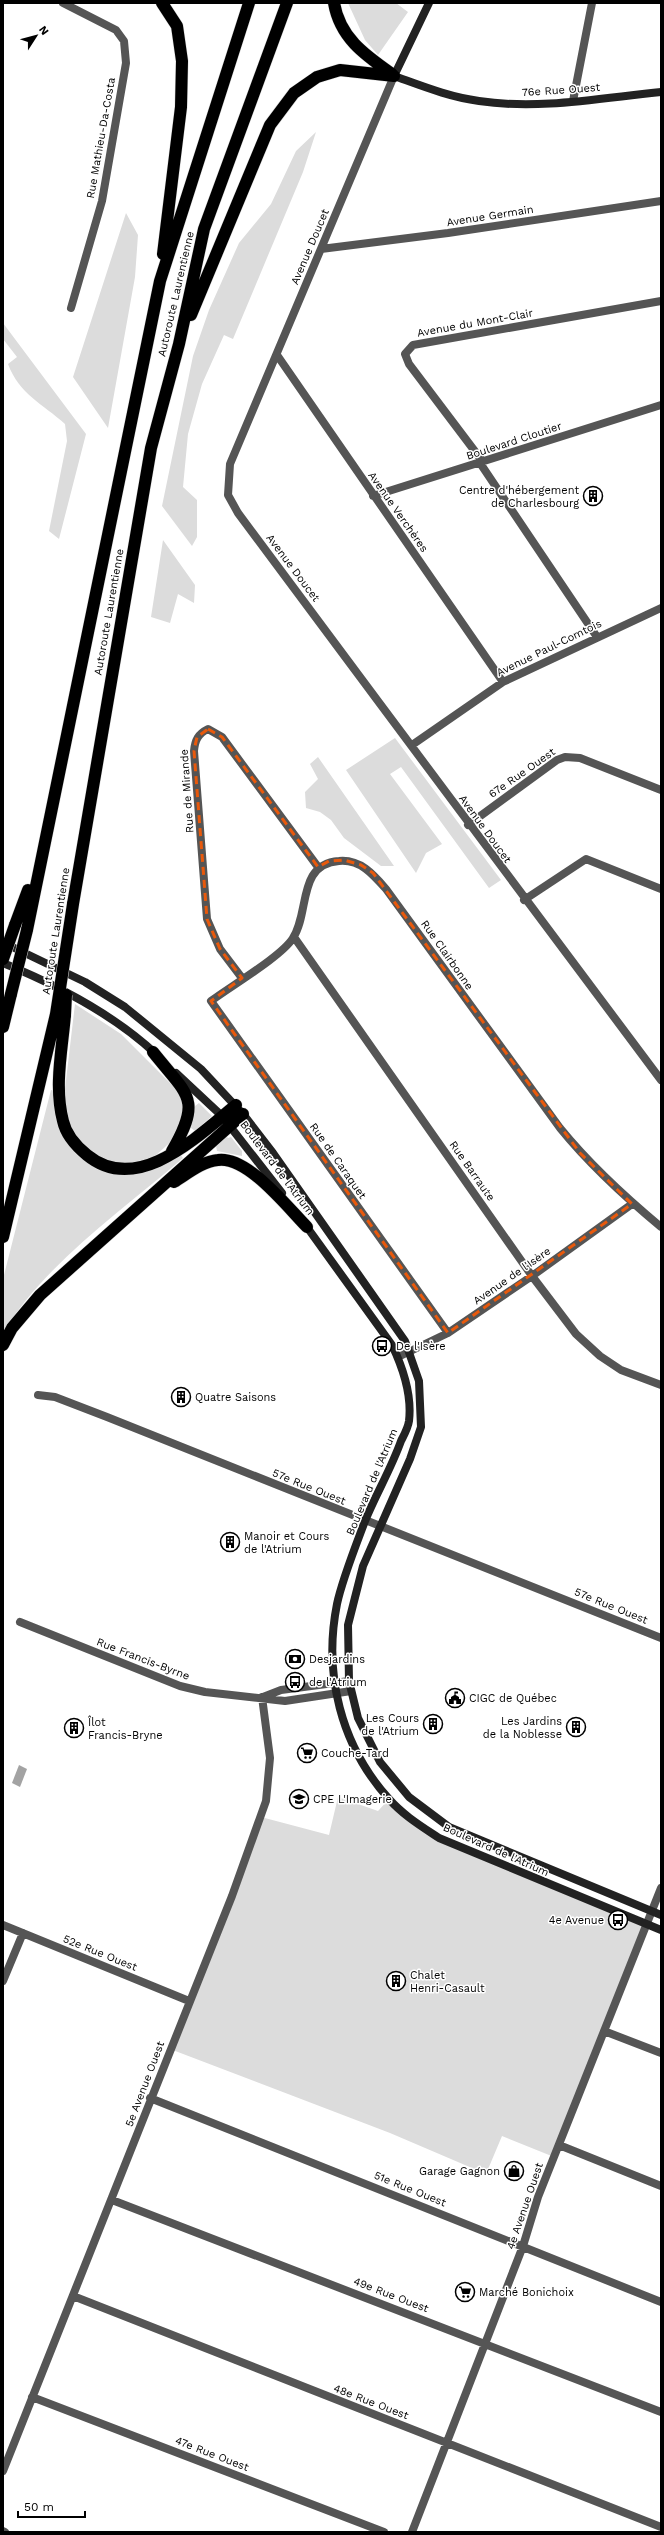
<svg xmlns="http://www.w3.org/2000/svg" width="664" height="2535" font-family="'Work Sans',sans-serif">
<rect width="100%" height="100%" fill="#fff"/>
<path fill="#dcdcdc" d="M348 3H396L408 12 378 55 365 40Z
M316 132 303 172 233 339 224 335 202 384 188 434 183 487 197 500V537L192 546 162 506 193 356 209 310 239 243 271 204 296 151Z
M126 213 138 235 135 277 108 428 73 377Z
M3 323 86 434 59 539 49 531 67 441 65 424C43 404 19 394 8 364L17 357 3 339Z
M163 540 195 585 194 603 178 594 170 623 151 617Z
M395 738 501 880 489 888 401 767 390 774 442 844 426 853 416 873 346 770Z
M318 757 394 866H381L344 838 331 820 320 812 306 808 305 792 318 779 310 764Z
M75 1004 121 1034 180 1093 185 1115 176 1137 154 1157 126 1164 112 1163 86 1150 69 1127 64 1097Z
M51 1090 56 1091C64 1113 71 1137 82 1157 85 1163 94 1166 100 1169 132 1182 153 1172 180 1154L183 1158C122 1211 45 1263 3 1333V1279Z
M199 1103 212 1116 195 1131 191 1128 195 1106Z
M226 1136 228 1138 231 1137 242 1151V1156L217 1151 216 1146Z
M338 1797 378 1811 389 1799 439 1838 646 1924 554 2157 502 2136 486 2174 390 2133 170 2049 261 1817 329 1835Z"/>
<path fill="#a3a3a3" d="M19 1765 27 1769 20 1787 12 1783Z"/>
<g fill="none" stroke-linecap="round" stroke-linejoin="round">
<g stroke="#dbdbdb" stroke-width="13">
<path id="highway" d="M162 3 177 26 182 61 181 107 163 254
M334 3C340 38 365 55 392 74
M191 315 270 125 294 93 317 77 340 70 394 76
M73 904 151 448 179 344 204 229 287 3
M15 925 28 890
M27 930 160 281 249 3
M65 1015C62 1050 54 1087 63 1121 66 1135 76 1146 87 1155 137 1196 197 1137 236 1105
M3 1027 11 994
M153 1052C187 1095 203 1098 172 1151
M174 1182C187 1174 203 1161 218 1160 248 1156 288 1208 307 1227
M3 1237 56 1014
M3 1345 12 1328 40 1295 243 1114"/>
</g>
<path stroke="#555" stroke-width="8" d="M63 3 116 30 124 41 126 63 102 201 71 308
M394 76 230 464 228 495 238 513C379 702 519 892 661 1080
M573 101 592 3
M321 249 448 233 661 201
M277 355 503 682
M483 462 409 364 405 354 413 345 661 301
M480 463 597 637
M373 496 661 405
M412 745 503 682 661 608
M468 825 557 760 565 757 580 758 661 790
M524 900 586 859 661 889
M294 937 532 1276 576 1334 600 1356 621 1370 661 1385
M242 978 220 949 207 919 194 751C195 740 198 734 208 729L222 737 318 867
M448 1333 211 1001C231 986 282 956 293 938 310 912 297 864 339 861 360 859 373 874 386 889L560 1128C590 1165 625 1197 661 1227
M398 1357 448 1333 532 1276 632 1204
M38 1395 55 1397 107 1417 661 1638
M20 1622 180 1686 205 1692 285 1701 351 1691
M263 1697 281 1690 349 1681
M3 1925 189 2001
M3 1981 23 1933
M604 2031 661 2053
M150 2098 661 2302
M559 2145 661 2186
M112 2200 661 2412
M73 2296 661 2527
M32 2397 384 2532
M3 2471 232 1896 266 1801 270 1758 262 1697
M3 2531 5 2532
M412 2532 523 2246 538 2197 661 1888"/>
<path stroke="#222" stroke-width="8" d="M429 3 394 76C422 86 449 97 479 101 539 110 601 98 661 92
M4 943 85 982 125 1007 201 1069 243 1114 273 1153 405 1341 419 1381 421 1427 410 1459 363 1566 348 1625 349 1681 358 1718 380 1762 409 1797 449 1827 661 1915
M3 963C57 985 113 1014 156 1054
M176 1073 222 1116 282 1193
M304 1223 392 1345C403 1368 412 1396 409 1421 408 1428 404 1435 401 1441 391 1469 376 1494 365 1521 356 1545 342 1580 337 1604 323 1674 341 1746 389 1799 403 1815 421 1826 439 1838L661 1930"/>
<use href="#highway" stroke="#000" stroke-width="12"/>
<g stroke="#dbdbdb" stroke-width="13" stroke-linecap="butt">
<path id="highway-bridge" d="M3 959 15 925
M11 994 27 930
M56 1014 73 904
M65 1015 66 995"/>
</g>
<use href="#highway-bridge" stroke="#000" stroke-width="12"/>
</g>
<path fill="none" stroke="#e8590c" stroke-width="3" stroke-dasharray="8 5" stroke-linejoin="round" d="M208 729 222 737 318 867 329 861 344 860 361 865 373 873 580 1153 632 1204 448 1333 211 1001 242 978 220 949 207 919 194 751 197 737Z"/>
<defs>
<g id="building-ring" transform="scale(1)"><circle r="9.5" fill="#fff" stroke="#000" stroke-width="1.5"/><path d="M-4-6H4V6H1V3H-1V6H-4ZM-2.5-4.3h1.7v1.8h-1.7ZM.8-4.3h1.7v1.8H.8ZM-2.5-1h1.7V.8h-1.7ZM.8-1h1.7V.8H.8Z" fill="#000"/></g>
<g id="bus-ring" transform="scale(1)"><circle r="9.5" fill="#fff" stroke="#000" stroke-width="1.5"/><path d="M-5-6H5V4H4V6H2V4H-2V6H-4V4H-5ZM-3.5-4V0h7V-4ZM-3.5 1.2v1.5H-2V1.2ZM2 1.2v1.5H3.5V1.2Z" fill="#000"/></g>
<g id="bank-ring" transform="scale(1)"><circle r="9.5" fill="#fff" stroke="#000" stroke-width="1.5"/><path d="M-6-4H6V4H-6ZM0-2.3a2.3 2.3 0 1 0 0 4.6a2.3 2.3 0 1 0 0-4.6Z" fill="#000"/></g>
<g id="civic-ring" transform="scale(1)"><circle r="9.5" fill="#fff" stroke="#000" stroke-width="1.5"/><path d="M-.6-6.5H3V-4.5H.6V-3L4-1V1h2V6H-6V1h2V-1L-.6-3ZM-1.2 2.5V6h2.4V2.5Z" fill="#000"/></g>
<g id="supermarket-ring" transform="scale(1)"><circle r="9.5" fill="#fff" stroke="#000" stroke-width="1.5"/><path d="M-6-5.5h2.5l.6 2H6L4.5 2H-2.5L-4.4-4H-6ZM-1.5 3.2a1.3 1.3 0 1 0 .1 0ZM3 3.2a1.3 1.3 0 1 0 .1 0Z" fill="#000"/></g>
<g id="school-ring" transform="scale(1)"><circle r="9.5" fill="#fff" stroke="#000" stroke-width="1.5"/><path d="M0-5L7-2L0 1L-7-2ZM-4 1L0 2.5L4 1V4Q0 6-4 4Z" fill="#000"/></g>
<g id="shop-ring" transform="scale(1)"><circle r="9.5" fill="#fff" stroke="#000" stroke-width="1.5"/><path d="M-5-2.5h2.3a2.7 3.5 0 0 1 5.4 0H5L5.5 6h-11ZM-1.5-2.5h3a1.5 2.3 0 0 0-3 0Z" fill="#000"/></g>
</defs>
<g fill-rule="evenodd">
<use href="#building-ring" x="593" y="496"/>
<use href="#bus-ring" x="382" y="1346"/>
<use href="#building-ring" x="181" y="1397"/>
<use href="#building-ring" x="230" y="1542"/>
<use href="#bank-ring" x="295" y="1659"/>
<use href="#bus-ring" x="295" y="1682"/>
<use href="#civic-ring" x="455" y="1698"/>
<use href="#building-ring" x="433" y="1724"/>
<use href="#building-ring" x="576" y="1727"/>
<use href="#building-ring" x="74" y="1728"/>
<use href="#supermarket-ring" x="307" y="1753"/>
<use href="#school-ring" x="299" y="1799"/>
<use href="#bus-ring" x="618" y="1920"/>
<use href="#building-ring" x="396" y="1981"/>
<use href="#shop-ring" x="514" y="2171"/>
<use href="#supermarket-ring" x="465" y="2292"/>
</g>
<g text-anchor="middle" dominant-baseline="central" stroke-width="3" stroke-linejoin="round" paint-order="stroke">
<g font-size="11" fill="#000" stroke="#fff">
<text transform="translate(561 90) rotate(-4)">76e Rue Ouest</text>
<text transform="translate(101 138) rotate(-80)">Rue Mathieu-Da-Costa</text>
<text transform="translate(490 216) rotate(-9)">Avenue Germain</text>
<text transform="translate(310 247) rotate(-67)">Avenue Doucet</text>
<text transform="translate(176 294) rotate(-77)">Autoroute Laurentienne</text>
<text transform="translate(475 323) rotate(-10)">Avenue du Mont-Clair</text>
<text transform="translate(514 441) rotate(-18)">Boulevard Cloutier</text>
<text transform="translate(398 512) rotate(55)">Avenue Verchères</text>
<text transform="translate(293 568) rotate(53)">Avenue Doucet</text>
<text transform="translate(109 612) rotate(-80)">Autoroute Laurentienne</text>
<text transform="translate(549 648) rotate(-26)">Avenue Paul-Comtois</text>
<text transform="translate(522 773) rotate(-35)">67e Rue Ouest</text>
<text transform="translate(187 791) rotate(-94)">Rue de Mirande</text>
<text transform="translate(485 829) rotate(54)">Avenue Doucet</text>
<text transform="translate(56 931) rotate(-81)">Autoroute Laurentienne</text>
<text transform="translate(447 955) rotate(55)">Rue Clairbonne</text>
<text transform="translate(338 1161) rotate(55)">Rue de Caraquet</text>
<text transform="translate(277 1168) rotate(53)">Boulevard de l'Atrium</text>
<text transform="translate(472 1171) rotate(55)">Rue Barraute</text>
<text transform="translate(512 1276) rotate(-35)">Avenue de l'Isère</text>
<text transform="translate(372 1482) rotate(-67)">Boulevard de l'Atrium</text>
<text transform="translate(309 1487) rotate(22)">57e Rue Ouest</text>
<text transform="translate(611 1606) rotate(22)">57e Rue Ouest</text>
<text transform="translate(143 1659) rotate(21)">Rue Francis-Byrne</text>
<text transform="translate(496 1850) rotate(24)">Boulevard de l'Atrium</text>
<text transform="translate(100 1953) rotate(22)">52e Rue Ouest</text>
<text transform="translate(145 2084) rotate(-69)">5e Avenue Ouest</text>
<text transform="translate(410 2189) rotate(22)">51e Rue Ouest</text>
<text transform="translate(525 2206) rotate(-71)">4e Avenue Ouest</text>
<text transform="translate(391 2295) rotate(21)">49e Rue Ouest</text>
<text transform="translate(371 2402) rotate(21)">48e Rue Ouest</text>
<text transform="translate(212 2454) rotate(21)">47e Rue Ouest</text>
</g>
<g font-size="11" fill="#000" stroke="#fff" text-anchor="start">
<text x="579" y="490" text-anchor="end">Centre d'hébergement<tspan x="579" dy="13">de Charlesbourg</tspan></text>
<text x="396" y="1346">De l'Isère</text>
<text x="195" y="1397">Quatre Saisons</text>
<text x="244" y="1536">Manoir et Cours<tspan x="244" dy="13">de l'Atrium</tspan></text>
<text x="309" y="1659">Desjardins</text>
<text x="309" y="1682">de l'Atrium</text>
<text x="469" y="1698">CIGC de Québec</text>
<text x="419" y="1718" text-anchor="end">Les Cours<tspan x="419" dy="13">de l'Atrium</tspan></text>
<text x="562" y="1721" text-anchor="end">Les Jardins<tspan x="562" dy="13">de la Noblesse</tspan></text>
<text x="88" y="1722">Îlot<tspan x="88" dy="13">Francis-Bryne</tspan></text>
<text x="321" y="1753">Couche-Tard</text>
<text x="313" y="1799">CPE L'Imagerie</text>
<text x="604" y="1920" text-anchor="end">4e Avenue</text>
<text x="410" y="1975">Chalet<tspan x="410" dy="13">Henri-Casault</tspan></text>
<text x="500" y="2171" text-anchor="end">Garage Gagnon</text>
<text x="479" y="2292">Marché Bonichoix</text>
</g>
</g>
<rect width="664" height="2535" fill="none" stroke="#000000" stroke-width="8"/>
<g transform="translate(36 36) rotate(54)" stroke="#ffffff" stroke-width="3" paint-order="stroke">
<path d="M0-3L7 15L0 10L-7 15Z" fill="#000000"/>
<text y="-6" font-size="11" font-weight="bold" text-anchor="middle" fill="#000000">N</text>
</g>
<path d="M18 2511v6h67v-6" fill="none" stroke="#000000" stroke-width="2"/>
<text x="24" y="2511" font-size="12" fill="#000000" stroke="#ffffff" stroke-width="3" paint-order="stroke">50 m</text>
</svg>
